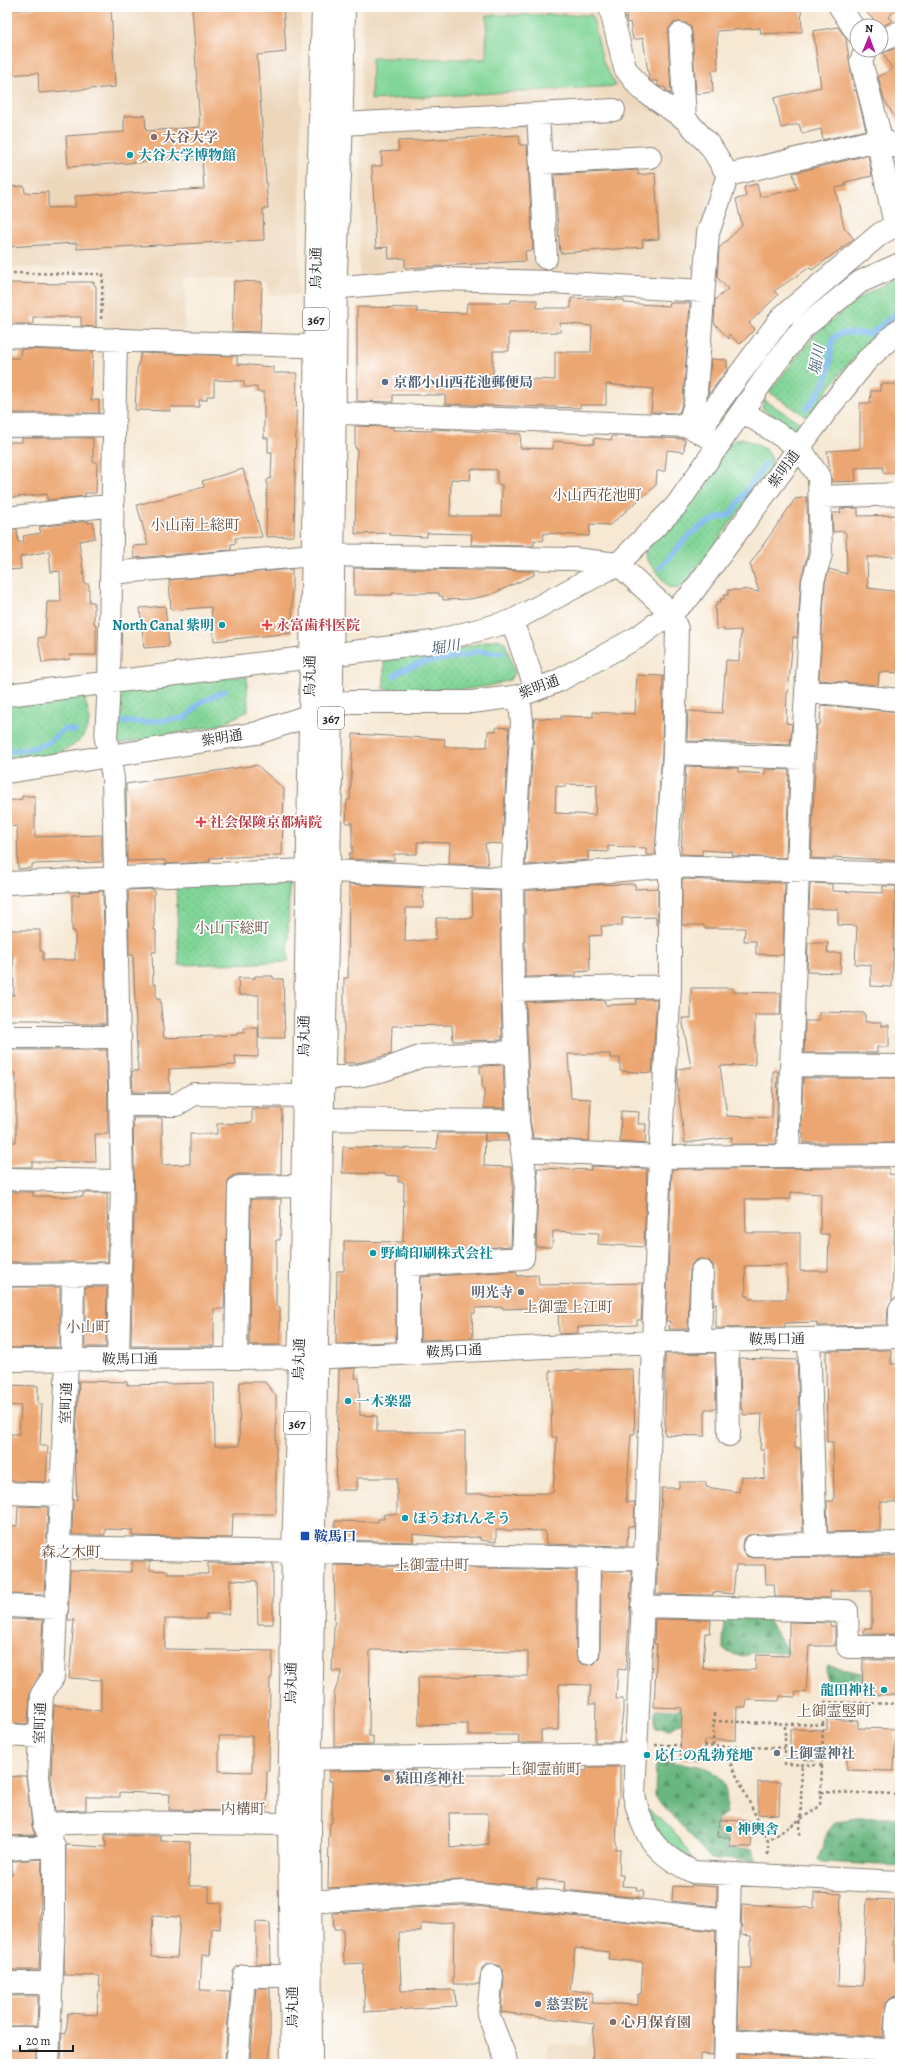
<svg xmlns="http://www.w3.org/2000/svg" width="907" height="2071" font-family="Alegreya,'Noto Serif JP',serif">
<defs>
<pattern id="forest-firs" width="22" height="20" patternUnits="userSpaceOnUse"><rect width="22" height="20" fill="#69b680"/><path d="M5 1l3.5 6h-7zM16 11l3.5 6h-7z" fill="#569368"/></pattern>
<pattern id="park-dots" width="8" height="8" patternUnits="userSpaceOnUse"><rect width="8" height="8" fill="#82d598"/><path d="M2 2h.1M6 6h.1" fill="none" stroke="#70b682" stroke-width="1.8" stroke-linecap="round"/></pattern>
</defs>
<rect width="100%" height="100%" fill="#fff"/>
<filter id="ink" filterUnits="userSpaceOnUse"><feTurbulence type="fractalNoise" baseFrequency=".025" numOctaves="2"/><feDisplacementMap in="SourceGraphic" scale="8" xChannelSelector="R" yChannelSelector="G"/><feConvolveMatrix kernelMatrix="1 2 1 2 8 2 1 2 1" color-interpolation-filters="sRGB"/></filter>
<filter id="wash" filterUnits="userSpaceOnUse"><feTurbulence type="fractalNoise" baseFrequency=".012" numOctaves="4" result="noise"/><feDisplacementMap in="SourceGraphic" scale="16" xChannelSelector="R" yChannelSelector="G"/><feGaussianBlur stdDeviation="0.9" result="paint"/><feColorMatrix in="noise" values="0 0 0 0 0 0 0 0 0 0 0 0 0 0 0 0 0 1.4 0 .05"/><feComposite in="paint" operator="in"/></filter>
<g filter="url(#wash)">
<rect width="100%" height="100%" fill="#f6e8d3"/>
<path fill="#edd7bb" d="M7 7H302L299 295H269L268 281 186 277 184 336 102 332 105 267 7 268Z
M362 7H600L613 63 634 98 686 125 716 166 717 180 702 224 693 283 359 281Z
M597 2000H635L632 2064H546L550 2044 588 2046Z"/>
<path fill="#82d598" stroke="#4f785a" d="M487 15H592L603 62 616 86 371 100 372 58 486 59Z
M764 400 802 424 796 429H791L763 409 762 407Z
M647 1809 672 1829 693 1860 662 1839Z"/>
<path fill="url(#forest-firs)" stroke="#42694e" d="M724 1616H765L789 1653 753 1652C745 1659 731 1655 723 1649Z
M828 1666 900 1681V1685L827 1682 826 1672Z
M684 1701 685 1720 671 1729 655 1728V1709L678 1710 679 1703Z
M666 1762C704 1765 732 1767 726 1813L718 1819 717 1837 728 1838V1848L752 1849 757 1860 711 1859 655 1796 656 1765Z
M856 1818H900V1866L822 1862 818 1858C823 1849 826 1828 834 1823 839 1820 850 1819 856 1818Z"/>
<path fill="url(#park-dots)" stroke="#4f785a" d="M900 276V317L847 365 807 417 769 392 818 331 861 297Z
M742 438C757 445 775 449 772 468L687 581 677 589 668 587 646 559 645 552 733 441Z
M497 639 505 642 515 672 510 680 489 686 446 692 384 689V659L446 651Z
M247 676 248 711 220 725 120 744 115 731 116 699 126 687Z
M75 694 85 699C86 706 90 715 89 721 82 758 37 756 7 761V704Z
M289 878 288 962 179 965 176 885Z"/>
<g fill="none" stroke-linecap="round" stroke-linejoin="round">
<path stroke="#7eb8ef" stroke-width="5.5" d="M807 408C814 398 824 388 827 377 837 342 818 328 870 334L900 311
M660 568C680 544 698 520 730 515L765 464
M394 676 404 669 426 662 467 655 478 651 502 653
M122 722H148L185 718 201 702 225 691
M7 752 33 748 48 743 64 729 75 731"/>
</g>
<g id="blocks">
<path fill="#eca671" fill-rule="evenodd" d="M35 7H111L115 87 39 93 38 73 7 75V10L35 9Z
M192 7H283L286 52 257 55 268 209H263L264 240 77 249V243L7 247V187L24 186 25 193 48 192V208L75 207V196L204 189 202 158 68 167 66 136 124 132V116L145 115 146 131 200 127Z
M625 7H801L802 32 761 34 760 28 717 31 718 70H712L713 92 696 94 692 33 691 27 686 23 680 22 673 23 669 28 668 35 671 94 666 91V88L658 86V81H652L649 79 643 38 633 40 630 22 627 23Z
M861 7H899L888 17 892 21 881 27Z
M838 27 846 39 854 91 856 90 866 130 823 140 821 129 802 134 799 124 781 128 774 98 821 87 813 31Z
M896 48 900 54V126L884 99 878 77 892 69 883 53Z
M519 135 520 145H527L533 250 525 251 526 261 405 268V258L389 259 388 247 376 248 372 166H382L381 152 399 151 398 141Z
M868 155 872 176 845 182 846 186 835 188 844 227 854 239 812 270 810 267 774 291 778 295 749 323 755 329 740 344 729 334V339L714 323 715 300 728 289 717 277 719 248 742 226 736 199 746 197 744 187 757 184 760 197 797 189 793 173Z
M638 170V175L655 173 659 239 642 240 643 247 560 253 554 175Z
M234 281 262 282 260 332 232 331Z
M66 282H94V285L96 286V327L81 326V317H33V324H9L10 313H7V283L66 284Z
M571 298 624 300V303L669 306 670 303H690L683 402 679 413 651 412 653 389 606 384V405H580V408L445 404V395H393V402L357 401V307L417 308V312L466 313 467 303H511V300H537V308H571ZM560 323 592 326 591 352H555V380L532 379V381L493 379V351H509V333L561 332Z
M21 349 93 351 91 400H99V413H7V358H20Z
M141 353 237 356V364L273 367V373H297L294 536 266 537 267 480 271 478 272 452H268V438H264V392H257V387H244V381L214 380V396H207V400H199V407H170V411L135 410 137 371Z
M711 359 727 360V370L708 395Z
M880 384H898V388H900L899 473H883V467L855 468 856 481 832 482 827 451 860 449V403H870L871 391H880Z
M355 426 393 427V430L432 431V429L521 434 520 448 553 449V441L594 444V438L611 440 612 436 685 439 684 452 667 450 665 471H657L656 485 610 525 590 524 589 536 544 533 543 541 534 540V546L471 545 472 534 427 533V537L390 535V533L355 534 357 448H355ZM471 469 497 470V484L502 485 501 516H450L451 479 470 480Z
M22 438H93V462H97L96 493H85V496L47 500V494L7 498V442H22Z
M243 469 262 537 235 538 236 543 231 544V550L134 558 133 546 148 545 137 505 204 487 202 481Z
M807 497 808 552 801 580 797 638 793 637 788 693H787L786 723 792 724 790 745 766 744V743L687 741 688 711 722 713 726 660 739 661 741 630 724 631V629H716L715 606H717V602H721L720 599H724V595H728V590H744V589L759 592 750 564 795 499Z
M858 508V516L898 515V521H900V556L867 557 868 588 900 592V673L879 672 878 685 819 680 825 583 829 569 847 574 846 534 844 531 833 532 832 513H841L840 509Z
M88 521V523L93 522 95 538 79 541 85 584H89V602H94V624H96V655H69L70 659 42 663 38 638 45 637 47 602H61L60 571 51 572 49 551 20 557 21 569 7 570V530L17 529 18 542H24L23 536 41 533 39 527Z
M354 568 534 571V575L490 595 470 599 443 600V596H439V593H392V595H354Z
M292 569V633L214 641 211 607 171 610 169 580Z
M165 606 169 646 144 648 140 608Z
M637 675 663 676 662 752 655 855H646V848L608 846V852L588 851V860L525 865 535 718 561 719V716L593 717V712L635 714ZM566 784 597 785 595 815 555 813 556 786 565 787Z
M821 705 900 712V861L833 857 832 859 811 858 817 725H820Z
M496 727 509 728 502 844 485 843 488 865 449 864 450 843 417 842V854H394V861L349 859V853H352V823H346L347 800H350L353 734 445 739 444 747H487L488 731H496Z
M257 765 284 789 282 855 209 858 210 862 166 864 165 860 127 861 126 784Z
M686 766 738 768V772L765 774V769L789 770 786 858 732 856 733 852 702 850V855L681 854Z
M22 796H35V837L102 835V862L32 864V868L18 869 17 826 7 827V801L22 799Z
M682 879 785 883 783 955 756 954V941H744L745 928H704V925H682Z
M810 883 832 884V891L883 893V886H896L892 987 871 986V965L855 964 857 926 838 925V909H809Z
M349 884 423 888V908H406L405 942 436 939V918H473L472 890 500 891 502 1040 453 1041 452 1025 392 1026 391 1054 357 1063H344V978H348Z
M635 884V889L658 888V925H656V917L622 918V926H601L602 935 589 936 590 971 576 972V976L525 977V891L587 885Z
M154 889V930H156V952H152L153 984H156V999H160L164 1038 237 1035V1033H244V1028H258V1057L235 1056 236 1065 169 1069 170 1092H133L132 1071H138L133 955H129L128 890Z
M103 891 106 1024H74V1023L35 1020H7V994L14 995 13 956H7V930H40V951H43V960H75V931H72V895H79V892Z
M808 943H828L827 953H841L840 973 807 972Z
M255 976H273V979H283L285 1038H259V995H239L238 978H255Z
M691 988H733V992L781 993 780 1015H755V1065L720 1066 727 1116 772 1118 773 1071H778L776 1144H731L732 1137 685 1143 677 1082 678 1069 691 1067 682 1018H691Z
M636 999H657L652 1073 620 1071V1058H610V1054H568L571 1098 591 1099 589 1141 533 1138 530 1120 526 1002 595 1000 605 1001V1005L636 1004Z
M819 1012 865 1013V1022H881V1026L889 1025V1047H877V1053H804L805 1021H819Z
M10 1050H107L108 1134H95L96 1162H32V1167H7V1142H16V1073H10Z
M503 1065 505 1108H484V1088H482V1074H480V1066Z
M803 1078H900L898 1143H803V1132H801Z
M252 1109H282L281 1174H239L232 1176 228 1181 224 1309H214V1346H131L134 1214H135L133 1118H162V1165L190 1164V1134H217V1124L252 1123Z
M621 1111 639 1112 638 1124H646L645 1144 620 1142Z
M438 1133H507L508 1141H485V1134L484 1166 511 1167 513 1182 511 1246 402 1254 397 1259 396 1265V1342L336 1344 337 1271H344V1241L403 1242 404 1182H398V1176L385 1175V1174L342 1173 343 1147 437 1149Z
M591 1166 647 1169 644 1247 598 1244 599 1233 553 1231 552 1247H536L538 1181 537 1168 591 1170Z
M889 1168V1174L897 1175V1193H899V1209H895L892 1300 888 1308 887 1325 817 1326V1322L785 1323V1327L716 1328V1303L714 1306V1271L713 1265 709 1261 702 1259 696 1260 692 1264 690 1270 688 1329H669L670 1321H666L672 1169ZM791 1192 821 1194 820 1234H829L828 1271H800V1233H746L745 1199H791ZM787 1265V1299H749V1296H746L745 1266Z
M7 1192H33V1196L83 1197V1193H107L108 1262H7Z
M251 1199H281L280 1240H276V1307H280V1345H249Z
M516 1271 517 1276 538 1275 539 1285 643 1283 641 1320H637V1325L578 1327V1333L559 1334 558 1311H555V1307L503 1309V1307L475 1308V1313L472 1314 473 1338 420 1340V1277Z
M7 1287H60V1347L7 1348Z
M85 1287H107L106 1347H85Z
M891 1350V1364H900V1502H880V1531L828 1532 827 1501H834L833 1442H827L826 1351Z
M715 1353 716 1409H705V1436L665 1435V1354Z
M740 1358 797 1360 799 1410H796L795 1448H800L803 1532 748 1535 743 1540 742 1547 743 1552 748 1557 754 1558 900 1556V1581L898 1589 900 1634H864L865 1628H872V1591H830V1598L775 1597 774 1584H766L765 1565H736L733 1594 713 1592V1595L656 1594 662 1488H679V1482H706V1487L739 1492 741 1476 765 1479 764 1450H760L762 1414 743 1415V1409H741Z
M356 1368 355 1378H359L360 1415 377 1416V1432H465V1494L553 1493 557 1437H552L550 1371 633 1369 635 1434H631L626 1502H635L634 1527 628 1526 627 1546 546 1544 545 1531 496 1530V1542L480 1540V1537L454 1538 413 1534V1542L335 1540V1521L378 1522V1519H384V1514H397V1478H357V1490H336L339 1369Z
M79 1381 127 1382V1385L214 1383 215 1446H239L240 1382H265L276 1396V1514H233L232 1538 132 1536V1530L105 1529V1535H72L73 1499 77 1500 75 1455Z
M7 1385 38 1386V1404H42L40 1446H48L46 1482 7 1481V1436H11V1434H19L21 1406 7 1405Z
M18 1506 48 1507 44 1595 7 1594V1526H17Z
M132 1561H150V1570L168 1571 167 1574H208V1563L273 1564V1624H258L257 1581 230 1580 229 1614H206V1619H165V1649L273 1651 272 1678H270L269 1771H267L266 1811 169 1810 170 1794 120 1792V1797H86V1810L55 1811 51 1777 54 1705 101 1711V1680L69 1678 74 1620H68L70 1570 132 1572ZM219 1736H252V1772L219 1771Z
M334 1565 576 1570V1653L577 1659 581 1664 587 1665 594 1664 599 1659 600 1653 601 1571H632L626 1670 618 1669 616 1699H623V1712L619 1742H595L596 1704H589L591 1685 559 1684 558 1730H541V1743H518L519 1735H468V1724L419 1725 418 1677 528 1676V1652L370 1650 369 1736H373V1745L334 1746V1694L342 1671H332L335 1608Z
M7 1619 43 1620 40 1659 41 1673 30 1693 28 1724 7 1723V1680L10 1646 7 1645Z
M655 1619 711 1620 710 1633H705L703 1669 755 1670 756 1655 789 1656V1622L830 1623V1626H835V1646H809L806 1693 796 1692 795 1697 780 1696 779 1701 747 1700 746 1707H737L736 1740H704L703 1760 680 1759 682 1708 654 1707 657 1644H654Z
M863 1660H900V1695L862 1694Z
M827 1719 858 1721V1728L896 1729 894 1771 847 1770V1758H845V1755L817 1754V1760L790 1759V1729L827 1730Z
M587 1767H620V1797H618L616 1849H620L619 1875H623L622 1886 637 1887 636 1890H644L643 1898 564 1890 565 1882 537 1879V1887L462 1880 328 1888 329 1836 330 1823H332V1781H329V1771L415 1770V1785L451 1784V1775H516L517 1768 587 1771ZM449 1813H488V1844L450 1848Z
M20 1776H26L32 1826 35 1835 7 1836V1777Z
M758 1782H780L779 1815 758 1814Z
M719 1820 753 1821 751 1847H730V1837H718Z
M105 1835 161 1836V1841L190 1842 189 1883 190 1886H209V1902L221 1903 220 1929 212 1928 210 1955H202L200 1990 230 1991 225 2064H61L62 2033 66 2034 68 2013 97 2015 100 1976 64 1975 66 1845 106 1847ZM153 1916 180 1917 177 1958 151 1957Z
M42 1859 39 1970H7V1874H12V1861Z
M691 1885 717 1887V1906L672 1901 673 1886 691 1887Z
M814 1893 841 1894 838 1985 863 1986 867 1899 895 1900 893 1946H895V1962L900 1963V1996L891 1998 886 2003 883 2037 738 2028 740 1968H751V1936L741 1935 742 1904 814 1908Z
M463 1905 716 1931 713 2055 701 2054V2064H592L594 2024 501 2012 504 1977 503 1971 499 1966 494 1964H487L482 1968 479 1984H453L454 1922 421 1924V1932H399L401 1991 455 1990 456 2006 365 2012 363 1963 344 1964 343 1929H334L333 1913ZM575 1948 609 1952 608 1959 643 1962 641 1994H638V2005L591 2003 593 1993 570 1990Z
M256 1922 270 1923 271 1964H256Z
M256 1988H270V2064H250Z
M7 1996H38L37 2026H7Z
M7 2050H36V2063H7Z
M738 2053 900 2063V2064H738Z"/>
</g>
</g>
<g filter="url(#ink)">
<use href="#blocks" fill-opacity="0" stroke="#898278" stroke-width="1"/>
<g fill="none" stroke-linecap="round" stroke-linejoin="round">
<g stroke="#898278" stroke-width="24">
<path id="minor" d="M610 7 625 68 641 89 685 119 711 147 728 175 708 233 695 404 688 426 720 443
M840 7 857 33
M680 34 685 119
M881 41 900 32
M866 50 861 61 881 139 900 148
M538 114 546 258
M342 124 614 110
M541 163 650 157
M728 175 881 139 879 148 895 225
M317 289 441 279 550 282 703 291
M7 336 300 346 316 345
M116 339 109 681 106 739 113 778 122 1181 118 1359
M742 411 800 448 819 477 821 554 813 581 802 758 788 1156
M315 412 688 426
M7 426 114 425
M702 434 710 414 782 317 880 234 900 223
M820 497 900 494
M7 518 113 505
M111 573 313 555 574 559 618 564 671 613 677 629 674 753 667 848 670 866V986L660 1157 645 1559 634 1795C643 1836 655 1853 693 1872L900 1882
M512 621 536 689
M806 691 900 700
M7 695 433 642 512 621 618 564 676 506 774 365 803 328 860 282 900 264
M674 753 802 758
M7 772 257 733 350 702H472L519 696 558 681 638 637 671 613 689 597 827 410 867 360 900 329
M7 883 307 870 512 879 670 866 900 874
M513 990 670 986
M7 1037H120
M791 1065 900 1066
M323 1077H353L384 1070 422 1056 515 1052
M121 1105H176L194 1094 303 1096
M304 1119 518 1121
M523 1150 660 1157 900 1155
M7 1179 122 1181
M7 1275 120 1274
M899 1337 900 1309
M809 1339 816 1545
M727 1340 729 1435
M700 1341 702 1271
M408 1353V1265L523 1258 526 1181 518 1121 513 990 512 879 522 722 519 696
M236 1357 239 1187 302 1186
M72 1359 73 1274
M7 1360 332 1357 653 1342 900 1337
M7 1493 61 1495
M754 1546 900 1543
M59 1547 645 1559
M7 1606 57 1608
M642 1606 847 1611 848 1647H900
M588 1653 589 1558
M7 1735 40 1737
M293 1759 635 1754
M44 1824 100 1822 289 1824
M7 1849 54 1846
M292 1903 463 1892 729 1920
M492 1976 488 2014 505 2057 506 2064
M7 1983H51
M7 2038H49
M726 2040 900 2051
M895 2051 897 2009H900
M48 2064 54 1921V1846L44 1824 38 1777 42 1694 53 1677 67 1360
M237 2064 244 1976H292
M725 2064 730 1874"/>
</g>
<g stroke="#898278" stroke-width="24">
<path id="highway" d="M292 2064 289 1824 293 1552 300 1331 315 412 316 271 323 7
M311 2064 310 1823 316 1379 331 782 336 271 341 148 344 7"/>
</g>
<path stroke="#898278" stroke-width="2.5" stroke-dasharray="3 3" stroke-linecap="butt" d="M7 273 103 274 101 320
M713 1721 823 1725 822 1765 785 1764V1724
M823 1725V1702L900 1704
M655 1745H680
M704 1746 785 1748
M713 1746 714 1713
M728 1746V1758L768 1841 820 1806 822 1765
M821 1792 900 1794
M800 1835 802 1764
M768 1855V1841"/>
<use href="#minor" stroke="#fff" stroke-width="22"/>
<use href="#highway" stroke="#fff" stroke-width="22"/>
</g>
</g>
<g fill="#8d6e63" stroke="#fff" stroke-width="1.5">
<circle cx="154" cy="137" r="4"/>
<circle cx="613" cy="2022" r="4"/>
</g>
<g fill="#0f9aa8" stroke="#fff" stroke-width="1.5">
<circle cx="130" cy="155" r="4"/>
<circle cx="222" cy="625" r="4"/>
<circle cx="373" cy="1253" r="4"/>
<circle cx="348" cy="1401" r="4"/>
<circle cx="405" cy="1518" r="4"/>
<circle cx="884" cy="1690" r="4"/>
<circle cx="647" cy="1755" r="4"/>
<circle cx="729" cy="1829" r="4"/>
</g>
<circle fill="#5c6f8a" stroke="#fff" stroke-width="1.5" cx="385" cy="382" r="4"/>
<g fill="#e0444e" stroke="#fff" stroke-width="1.5">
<path d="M265 619h4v4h4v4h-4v4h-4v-4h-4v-4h4z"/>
<path d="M199 816h4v4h4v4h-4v4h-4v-4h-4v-4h4z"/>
</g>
<g fill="#6b7280" stroke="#fff" stroke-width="1.5">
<circle cx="521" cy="1292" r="4"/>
<circle cx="777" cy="1753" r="4"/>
<circle cx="387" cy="1778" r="4"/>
<circle cx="538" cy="2004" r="4"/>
</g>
<rect fill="#1a4fb4" stroke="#fff" stroke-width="1.5" x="300" y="1531" width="10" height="10" rx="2"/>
<g text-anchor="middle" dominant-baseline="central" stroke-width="3.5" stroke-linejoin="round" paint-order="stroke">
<g fill="#fff" stroke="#606060" stroke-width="1">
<rect x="303" y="308" width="26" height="22" rx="3"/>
<rect x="318" y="707" width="26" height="22" rx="3"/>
<rect x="284" y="1412" width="26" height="22" rx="3"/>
</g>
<g font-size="13" font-weight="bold" fill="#1c1c1c">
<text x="316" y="319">367</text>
<text x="331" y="718">367</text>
<text x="297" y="1423">367</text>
</g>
<g font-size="14" font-weight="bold" fill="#785e54" stroke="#fff" text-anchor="start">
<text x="162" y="137">大谷大学</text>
<text x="621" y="2022">心月保育園</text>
</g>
<g font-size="14" font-weight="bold" fill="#0d838f" stroke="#fff" text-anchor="start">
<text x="138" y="155">大谷大学博物館</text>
<text x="214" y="625" text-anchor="end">North Canal 紫明</text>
<text x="381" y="1253">野崎印刷株式会社</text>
<text x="356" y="1401">一木楽器</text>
<text x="413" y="1518">ほうおれんそう</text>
<text x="876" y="1690" text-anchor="end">龍田神社</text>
<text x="655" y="1755">応仁の乱勃発地</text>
<text x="737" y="1829">神輿舎</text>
</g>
<g font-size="14" fill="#1c1c1c" stroke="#fff">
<text transform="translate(316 268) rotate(-89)">烏丸通</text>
<text transform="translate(784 469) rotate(-54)">紫明通</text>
<text transform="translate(310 676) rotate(-89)">烏丸通</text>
<text transform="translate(539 687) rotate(-21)">紫明通</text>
<text transform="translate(222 738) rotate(-9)">紫明通</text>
<text transform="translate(304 1036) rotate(-89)">烏丸通</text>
<text transform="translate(777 1339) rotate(-1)">鞍馬口通</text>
<text transform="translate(454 1351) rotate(-3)">鞍馬口通</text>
<text transform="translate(130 1359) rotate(-1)">鞍馬口通</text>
<text transform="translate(299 1359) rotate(-88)">烏丸通</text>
<text transform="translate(66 1403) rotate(-88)">室町通</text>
<text transform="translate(291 1683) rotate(-89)">烏丸通</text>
<text transform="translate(40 1723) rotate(-88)">室町通</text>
<text transform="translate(292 2007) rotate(-90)">烏丸通</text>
</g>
<g font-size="14" font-weight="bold" fill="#4e5e75" stroke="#fff" text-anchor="start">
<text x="393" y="382">京都小山西花池郵便局</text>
</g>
<g font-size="14" font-weight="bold" fill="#be3a42" stroke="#fff" text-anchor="start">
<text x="276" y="625">永富歯科医院</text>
<text x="210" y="822">社会保険京都病院</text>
</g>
<g font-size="14" font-weight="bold" fill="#5b616d" stroke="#fff" text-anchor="start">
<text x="513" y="1292" text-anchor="end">明光寺</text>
<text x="785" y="1753">上御霊神社</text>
<text x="395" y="1778">猿田彦神社</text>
<text x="546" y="2004">慈雲院</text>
</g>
<g font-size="14" font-weight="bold" fill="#164399" stroke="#fff" text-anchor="start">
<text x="314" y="1536">鞍馬口</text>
</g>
<g font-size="15" font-style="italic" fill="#435a70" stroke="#fff">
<text transform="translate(817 360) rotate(-80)">堀川</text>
<text transform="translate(445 647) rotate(-9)">堀川</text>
</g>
<g font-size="15" fill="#654c3a" stroke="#fff">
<text x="597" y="495">小山西花池町</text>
<text x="195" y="525">小山南上総町</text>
<text x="232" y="928">小山下総町</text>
<text x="568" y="1307">上御霊上江町</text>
<text x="88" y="1327">小山町</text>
<text x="71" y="1552">森之木町</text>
<text x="432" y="1565">上御霊中町</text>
<text x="834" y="1711">上御霊竪町</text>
<text x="544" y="1769">上御霊前町</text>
<text x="243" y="1809">内構町</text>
</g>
</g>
<rect width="907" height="2071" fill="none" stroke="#fff" stroke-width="24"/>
<g transform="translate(869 38) rotate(1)"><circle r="19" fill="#ffffff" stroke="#a4a4a4"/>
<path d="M0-3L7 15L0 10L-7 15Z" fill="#b5179e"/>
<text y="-6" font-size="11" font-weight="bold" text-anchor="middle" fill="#1c1c1c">N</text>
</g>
<path d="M20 2045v6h53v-6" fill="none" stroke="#1c1c1c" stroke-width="2"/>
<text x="26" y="2045" font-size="12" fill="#1c1c1c" stroke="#ffffff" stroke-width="3" paint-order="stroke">20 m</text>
</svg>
